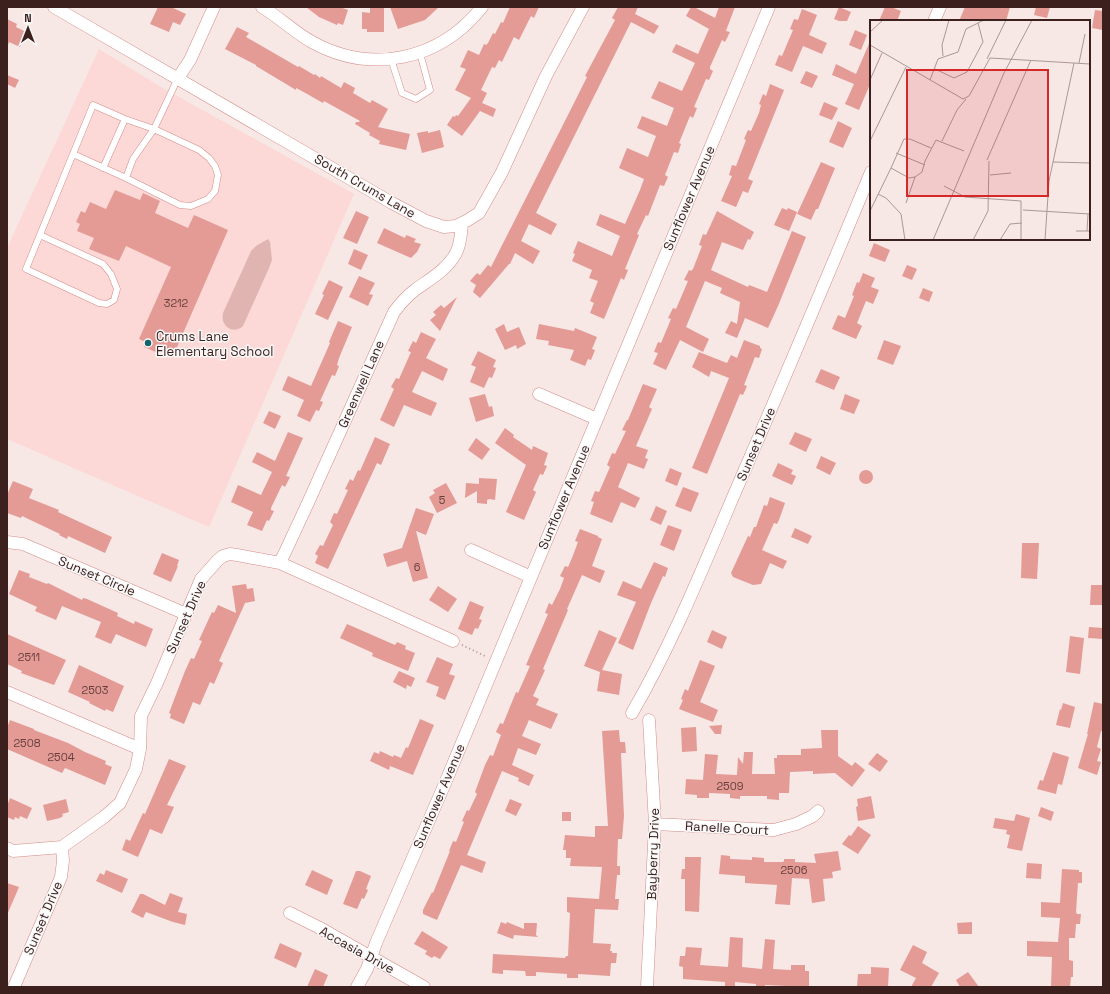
<svg xmlns="http://www.w3.org/2000/svg" width="1110" height="994" font-family="'Space Grotesk',sans-serif">
<rect width="100%" height="100%" fill="#f7e7e5"/>
<path fill="#fcd9d6" d="M99 49 161 87 354 194 209 527 7 439V248Z"/>
<path fill="#e0b4b1" d="M268 239 270 242 272 260 269 268 243 326C233 335 220 326 223 313L251 251 256 246Z"/>
<path fill="#e49b96" d="M158 7H171L186 14 180 25 173 22 169 32 150 24Z
M306 7H340L348 10 343 25 338 23 337 25 319 17Z
M370 7H384V32H367V29H362V12L370 13Z
M390 7H439L425 20 398 29Z
M510 7H539L534 18 531 16 519 40 514 37 502 62 499 60 495 68 492 67 481 90 487 93 482 103 496 109 493 117 480 111 462 136 447 125 453 116 455 117 456 115 458 116 471 98 455 90 466 69 460 67 468 50 479 55 484 44 486 45 488 43 493 33 495 34 501 22 503 23Z
M618 7H638L635 14 659 26 654 34 631 22 536 213 557 224 551 235 529 224 521 241 540 251 533 264 515 253 510 264H509L480 298 473 292 476 285 470 281 477 273 480 275 488 265 491 267 572 107 587 77 585 76 615 20 612 18Z
M691 7H694L715 18 719 7H735L727 28 726 31 730 32 725 42 722 40 710 67V69L713 71 709 80 706 79 694 107 697 108 693 118 690 116 679 143 681 144 678 153 674 152 665 175 668 177 664 186 660 185 648 216 646 215 637 234 639 235 625 269 628 270 624 280 621 278 604 319 590 313 594 303 590 301 598 281 589 278 592 270 572 261 575 254 573 253 578 241 612 256 620 236 596 225 600 214 625 224 640 190 644 179 619 168 627 148 648 157 656 136 637 128 642 116 667 126 674 108 651 98 659 81 682 91 695 63 672 52 676 44 698 54 709 29 686 16Z
M839 7 851 12 847 21H839L834 19Z
M885 7H891L901 11 897 21H879Z
M965 7H1010L1006 21H959Z
M1036 7H1050L1047 18 1034 15Z
M802 9 817 15 809 35 827 43 822 54 803 46 792 72 775 65 779 55 782 56 793 30 790 29 794 19 798 20Z
M1095 10 1103 11V30L1092 28Z
M7 19 17 24 16 27 26 32 20 47 9 42 7 48Z
M237 27 249 33 246 37 298 67 299 66 314 75 315 74 320 78 321 76 341 88 344 82 355 88 353 93 370 103 372 100 388 109 378 127 410 134 406 150 379 144 380 141 369 135 370 133 355 124 356 122H359L360 121 324 101 323 103 300 90 296 88V90L256 66V65L225 49Z
M855 30 867 35 861 50 849 45Z
M871 39V82L859 110 845 104 854 84 832 75 836 64 856 74Z
M806 71 818 76 812 88 800 83Z
M7 75 19 80 15 88 7 84Z
M770 84 784 90 748 179 753 181 748 193 743 191 736 207 721 201 732 176 729 175 732 165 736 166 746 140 744 139 748 130 751 131 759 113 761 105 759 104 763 94 766 96Z
M824 102 838 108 832 120 819 115Z
M838 121 852 128 843 148 829 142Z
M440 130 444 147 422 153 417 133 428 131V133Z
M821 162 835 168 818 209H816L811 220 797 214Z
M115 190 140 200 143 193 160 201 155 213 188 228 194 215 228 230 174 354 160 348 158 353 144 347 146 342 139 339 171 267 126 246 119 261 89 249 94 238 77 231 80 224 76 222 81 211 85 213 90 202 106 209Z
M782 208 787 210 788 208 797 212 789 231 774 225Z
M356 211 369 217 357 244 343 238Z
M717 211 754 232 750 240 748 239 743 250 722 242 711 270 748 287 749 285 767 292 792 231 806 237 778 306 768 328 745 318 737 338 725 333 731 321 737 324 740 302 720 293 722 288 705 281 686 327 709 339 703 352 680 340 666 370 653 364 658 353 654 352 658 342 661 343 671 319 668 318 673 308 676 309 688 281 684 280 689 270 691 271 693 269 702 246 699 245 703 234 706 235Z
M384 228 405 238 406 235 416 239 414 242 421 244 417 252 411 258 377 243Z
M874 243 890 250 885 262 869 256Z
M354 249 368 255 361 270 348 264Z
M907 265 917 269 912 280 902 276Z
M863 273 875 278 871 287 879 290 873 304 866 301 857 323 862 326 856 339 832 329 838 315 845 318 854 296 852 295 857 282 859 283Z
M359 276 375 283 369 294 373 295 368 306 349 297Z
M329 280 343 287 328 320 315 314 324 295 322 294Z
M923 288 933 292 929 302 919 298Z
M457 297 440 331 430 320 436 315 433 312 441 305 444 308Z
M338 321 352 327 339 358 337 365 339 366 335 376 332 375 321 399 320 401 323 402 319 411 316 410 310 422 297 416 304 400 282 390 288 376 311 386 330 343 329 342Z
M504 324 507 332 519 327 526 344 517 349 516 345 505 350 495 329Z
M539 324 574 331 575 328 597 337 592 349 595 350 591 360 588 359 585 366 570 360 574 350 548 345 549 341 536 339Z
M421 332 436 339 426 358 448 369 443 381 422 371 412 392 437 403 431 416 404 405 394 427 380 420 394 389 391 387 396 378 399 379 411 352 408 351 413 341 416 343Z
M744 340 760 346V348L762 349 759 358 755 357 744 385 747 386 743 395 740 394 707 474 692 468 729 378 711 371 709 377 692 367 699 352 727 363 731 355 737 358Z
M884 340 901 346 893 365 877 359Z
M478 351 496 360 493 367 496 368 492 378 489 377 484 388 470 382 476 367 471 365Z
M821 369 840 377 834 390 815 382Z
M643 384 657 389 649 407 652 409 636 446 648 450 645 458 648 459 644 469 628 463 618 487 640 498 635 508 621 502 612 523 590 514 594 502 591 501 595 491 599 492 600 490 610 467 607 465 612 453 615 454 626 431 622 430 627 420H628Z
M485 394 489 407 492 406 494 416 476 422 469 398Z
M845 394 860 400 854 414 840 409Z
M269 411 281 416 275 429 263 423Z
M505 428 514 435 513 437 532 450 533 446 548 453 544 465 547 466 543 475 540 474 533 490 536 492 524 520 506 512 526 465 495 443Z
M288 432 303 438 286 476 290 477 285 487 282 485 271 508V510L274 511 269 521 267 520 262 531 247 525 253 512 231 502 238 485 261 495 272 472 252 462 257 452 275 461Z
M795 432 812 439 806 452 789 444Z
M375 437 390 444 381 465 377 463 328 569 315 563 318 556 315 554 320 545 323 546 333 525 330 522 334 513 337 514 348 490 345 489 350 479 353 481 358 470 360 471Z
M476 438 490 449 482 460 468 450Z
M821 456 836 463 830 475 816 468Z
M778 463 793 470 791 474 796 476 792 485 772 476Z
M670 468 682 473 677 486 665 481Z
M859 477a7 7 0 1 1 14 0a7 7 0 1 1-14 0Z
M479 478 497 479 495 500 489 499 487 500V504L477 503V491L465 498 466 483 479 484Z
M13 481 33 489 29 498 59 510 58 512 112 537 105 553 68 536 67 539 59 535 60 534 22 516 21 518 7 513V495Z
M446 483 457 503 437 513 429 497 435 493 433 490Z
M683 487 699 493 691 512 675 506Z
M770 497 785 503 779 520 777 524 774 523 762 550 787 561 783 569 770 563 761 584 753 585 733 577 731 573 748 536 750 537 754 527H756L764 505 767 506Z
M656 506 667 511 661 525 650 520Z
M416 508 434 514 426 535 416 531 428 578 413 582 407 561 387 567 383 554 402 548Z
M668 525 682 530 674 551 660 545Z
M795 528 812 536 808 544 791 537Z
M580 529 598 536V537L602 539 592 566 605 571 600 583 582 575 567 609 568 610 543 669 545 670 533 696 539 699 536 705 558 714 551 729 529 720 522 736 541 744 536 755 518 748 512 765 534 775 529 786 518 781 519 778 502 771 467 855 486 862 482 873 461 865 437 920 423 914V910L432 892 433 893 450 851H449L453 841 456 842 464 822 462 821 467 810 469 811 477 794 475 792 485 765 490 755 493 756 501 735 496 732 500 723 503 724 516 692 518 693 530 666 526 665 548 614 545 613 549 603 552 605 560 589 564 578 560 576 565 566 568 567 572 558 578 542 575 541Z
M1022 543H1039L1037 579 1021 578Z
M162 553 179 560 177 566H178L171 582 153 574Z
M654 562 668 568 665 577 663 576 651 603 633 650 618 643 636 602 617 595 623 581 641 589Z
M19 570 30 574 29 577 47 584 48 583 82 600 83 598 87 599 118 613 117 616 134 624 135 621 153 629 146 647 116 634 111 644 95 637 101 622 62 606 56 620 35 611 37 607 9 594Z
M246 584 247 589 253 588 255 601 245 603 219 661 223 663 214 684 210 682 200 705 193 702 184 724 170 718 171 714 169 713 185 671 191 658 194 659 202 641 199 640 212 612 214 613 218 605 236 613 232 586Z
M1091 585H1103V605H1090Z
M438 586 457 599 448 612 429 600Z
M470 601 484 607 479 619 482 620 478 629 475 628 472 635 458 629Z
M347 624 395 645 397 642 406 646 405 649 415 653 408 671 372 656 373 653 340 638Z
M1089 627 1103 628V639L1088 638Z
M599 630 617 638 602 670 622 674 619 695 597 691 600 672 584 666Z
M712 630 727 637 722 649 707 642Z
M7 634 66 660 54 685 21 673 22 671 7 664Z
M1070 636 1084 638 1080 674 1066 672Z
M437 657 453 664 449 674 455 676 445 700 436 696 439 687 426 682Z
M700 660 715 666 700 702 718 710 713 722 679 709 683 700 681 699 685 689 688 691Z
M79 665 124 686 113 712 106 709 105 711 89 703 90 702 68 692Z
M399 671 415 678 411 687 407 685 406 689 393 682Z
M1094 702 1103 704V731H1101L1097 747 1101 749 1097 761 1101 762 1097 775 1078 768 1088 734H1087Z
M1063 703 1075 707 1070 728 1056 725 1060 709 1061 710Z
M420 719 434 725 413 775 390 766 389 770 370 761 374 752 379 754 380 751 393 757 394 755 401 758 406 747 408 748Z
M10 720 34 729V730L68 743 85 752 106 761 105 764 112 767 105 785 65 768 62 773 7 749V728Z
M722 725 721 734H715L709 726Z
M696 727 697 751 682 752 681 728Z
M619 730 620 742H625L626 753H621L624 816 622 839H618L617 866H620V875H617L615 899H619L618 910 595 909 593 943 611 944 610 951H612V953H617L616 963H611L610 976 578 974V978H567V974L536 972V976H526L525 971 503 970V974L492 973 493 954 565 958 566 956H568L570 913 567 912V897L599 899 602 867 570 866 571 858H566V850H563L565 835 595 837V826H608L602 731Z
M821 730H838V756L852 766 855 762 865 770 852 787 835 773 813 774V771L790 772 789 793H779V800L767 799V796H740V799L730 798V794L709 793V798H697V795L685 794 686 779 703 780 705 754 718 755 716 774 737 775 738 757 743 764 744 752H753L752 774H775L774 758H777V755H801V749L822 748Z
M1053 752 1069 757 1062 785 1058 784 1056 794 1037 789 1040 780 1043 781Z
M877 753 888 761 880 772 868 764Z
M169 759 186 766 167 805 174 807 162 834 150 829 138 857 122 850 126 839 130 841 143 813 145 814Z
M871 796 875 818 858 821 856 807 858 806 857 799Z
M10 798 32 808 27 819 20 816 19 819 15 817 14 820 7 817V806Z
M66 799 69 812 62 814 63 816 60 818 47 821 43 805Z
M510 799 522 804 516 816 505 811Z
M1041 807 1054 812 1051 821 1038 816Z
M562 812H571V821H562Z
M1016 814 1030 818 1022 851 1007 848 1010 835 1006 834 1007 830 993 828 995 818 1014 821Z
M858 826 871 835 858 854 842 844 849 835 851 836Z
M838 851 841 870 832 872 833 878 823 879 825 901 812 903 809 879 792 878 790 905 775 904 777 885 745 883V876L719 874 721 855 730 856V859L752 860V857L764 858V862H783L784 861V859H795V862L816 863 814 854Z
M685 857H701L699 912 685 911V879H681L682 869H685Z
M1027 863 1042 864 1041 879 1026 878Z
M1062 869 1079 870V872H1082V883H1078L1076 912 1077 914H1081L1080 924H1076L1075 938H1069V960L1073 961V977H1071L1070 987H1051L1052 957 1027 956V941L1058 942 1060 918 1041 917V902L1060 903Z
M106 870 128 879 122 893 96 881 100 873 104 875Z
M312 870 333 880 327 895 305 885Z
M356 871H360L371 876 366 889 368 890 364 899 362 898 357 909 343 904Z
M7 883 19 887 7 915Z
M170 893 183 898 178 912 187 914 185 925 173 922 146 912 143 918 131 912 140 894H143L165 905Z
M501 922 506 924 507 922 524 929V923H537L536 935 538 937 514 935 513 939 497 933Z
M972 922V934H958L957 923Z
M422 931 448 947 440 959 434 956 432 958 425 954 427 951 414 944Z
M730 937 743 938 742 967 762 969 765 939 775 940 773 969 791 970V965H805V971H809V987L765 985V987H756V984L735 982V987L725 986V982L683 979V967L679 966 680 956H685L686 947 702 948 700 965 728 967Z
M280 943 302 953 296 968 274 958Z
M913 945 927 952 922 963 939 973 931 987H911L916 978 900 970Z
M871 967 889 968 888 987H857L858 974H871Z
M315 969 328 975 323 987H307Z
M968 972 979 987H960L956 980Z"/>
<g fill="none" stroke-linecap="round" stroke-linejoin="round">
<g stroke="#d48c87" stroke-width="7">
<path id="service" d="M391 59 402 93 416 99 430 90 420 53
M73 154 126 178
M103 168 125 119
M40 235 103 264 111 274 117 289 114 300 107 304 99 303 26 269 93 105 125 119 154 129 199 150 209 158 215 166 218 175 215 191 208 199 191 206 180 205 126 178 133 159 154 129 178 78"/>
</g>
<g stroke="#d48c87" stroke-width="13">
<path id="minor" d="M54 7 392 203 426 221 444 227 456 226 468 220 479 213 502 172 546 76 583 7
M262 7C279 17 294 32 312 42 372 75 440 60 482 7
M934 21 940 7
M178 78 190 60 214 7
M539 394 597 419
M7 542 23 544 186 614
M471 550 531 577
M280 563 307 505 394 312C400 304 407 296 415 290 430 279 447 270 456 253 461 244 461 232 462 223
M7 692 140 749
M632 713C672 644 702 570 733 497 780 389 826 280 871 172
M655 824 774 830 796 824 813 816 818 811
M7 848 13 851 62 847 104 817 120 803 136 769 140 749 141 716 157 683 201 579 218 560 223 556 230 554 237 555 280 563 453 641
M290 913 318 927 424 987
M14 987 61 877 63 861 62 847
M357 987 367 969 376 943 446 781 769 7
M647 987 655 824 649 720"/>
</g>
<path stroke="#ae9997" stroke-width="2" stroke-dasharray="1 3" stroke-linecap="butt" d="M462 645 485 656"/>
<use href="#service" stroke="#fff" stroke-width="6"/>
<use href="#minor" stroke="#fff" stroke-width="12"/>
</g>
<circle fill="#14636a" stroke="#f8f8f8" stroke-width="1.5" cx="148" cy="343" r="4"/>
<g text-anchor="middle" dominant-baseline="central" stroke-width="3" stroke-linejoin="round" paint-order="stroke">
<g font-size="11" fill="#663f3c">
<text x="176" y="303">3212</text>
<text x="442" y="500">5</text>
<text x="417" y="567">6</text>
<text x="29" y="657">2511</text>
<text x="95" y="690">2503</text>
<text x="27" y="743">2508</text>
<text x="61" y="757">2504</text>
<text x="730" y="786">2509</text>
<text x="794" y="870">2506</text>
</g>
<g font-size="13" fill="#3c201e" stroke="#f8f8f8">
<text transform="translate(365 186) rotate(30)">South Crums Lane</text>
<text transform="translate(689 198) rotate(-67)">Sunflower Avenue</text>
<text transform="translate(361 384) rotate(-66)">Greenwell Lane</text>
<text transform="translate(756 444) rotate(-67)">Sunset Drive</text>
<text transform="translate(564 497) rotate(-67)">Sunflower Avenue</text>
<text transform="translate(97 576) rotate(23)">Sunset Circle</text>
<text transform="translate(186 617) rotate(-66)">Sunset Drive</text>
<text transform="translate(439 796) rotate(-67)">Sunflower Avenue</text>
<text transform="translate(727 828) rotate(3)">Ranelle Court</text>
<text transform="translate(653 854) rotate(-88)">Bayberry Drive</text>
<text transform="translate(43 918) rotate(-67)">Sunset Drive</text>
<text transform="translate(357 950) rotate(29)">Accasia Drive</text>
</g>
<g font-size="13" fill="#3c201e" stroke="#f8f8f8" text-anchor="start">
<text x="156" y="336">Crums Lane<tspan x="156" dy="15">Elementary School</tspan></text>
</g>
</g>
<g transform="translate(870 20)">
<rect width="220" height="220" fill="#f7e7e5"/>
<path fill="none" stroke="#ac9795" stroke-width="1" d="M0 12 13 0M0 25 93 79 99 76 120 38 220 44M73 36 72 25 79 0M117 39 136 0M209 43 215 14M65 49 84 58 97 52 113 22 108 3M0 60 12 33M60 60 68 39 88 32 96 9 114 0M0 121 36 47M72 121 87 90 96 79M26 133 55 145M117 140 161 40M183 142 220 143M21 148 39 158 45 157 52 152 55 141 66 120 94 131M21 148 34 119H40L61 128M120 155 141 153M74 166 95 177 151 181V220M8 174 16 178 31 194 35 220M36 183 45 157M153 190 220 194M0 191 21 148M206 211H220M217 211 218 194M63 220 134 53 162 0M103 220 118 191 119 141M130 220 140 204 152 203M175 220 179 161 204 43"/>
<path fill="#d62828" fill-opacity="0.15" stroke="#d62828" stroke-width="2" d="M37 50H178V176H37Z"/>
<rect width="220" height="220" fill="none" stroke="#3c201e" stroke-width="2"/>
</g>
<rect width="1110" height="994" fill="none" stroke="#3c201e" stroke-width="16"/>
<g transform="translate(28 28)" stroke="#f8f8f8" stroke-width="3" paint-order="stroke">
<path d="M0-3L7 15L0 10L-7 15Z" fill="#3c201e"/>
<text y="-6" font-size="11" font-weight="bold" text-anchor="middle" fill="#3c201e">N</text>
</g>
</svg>
